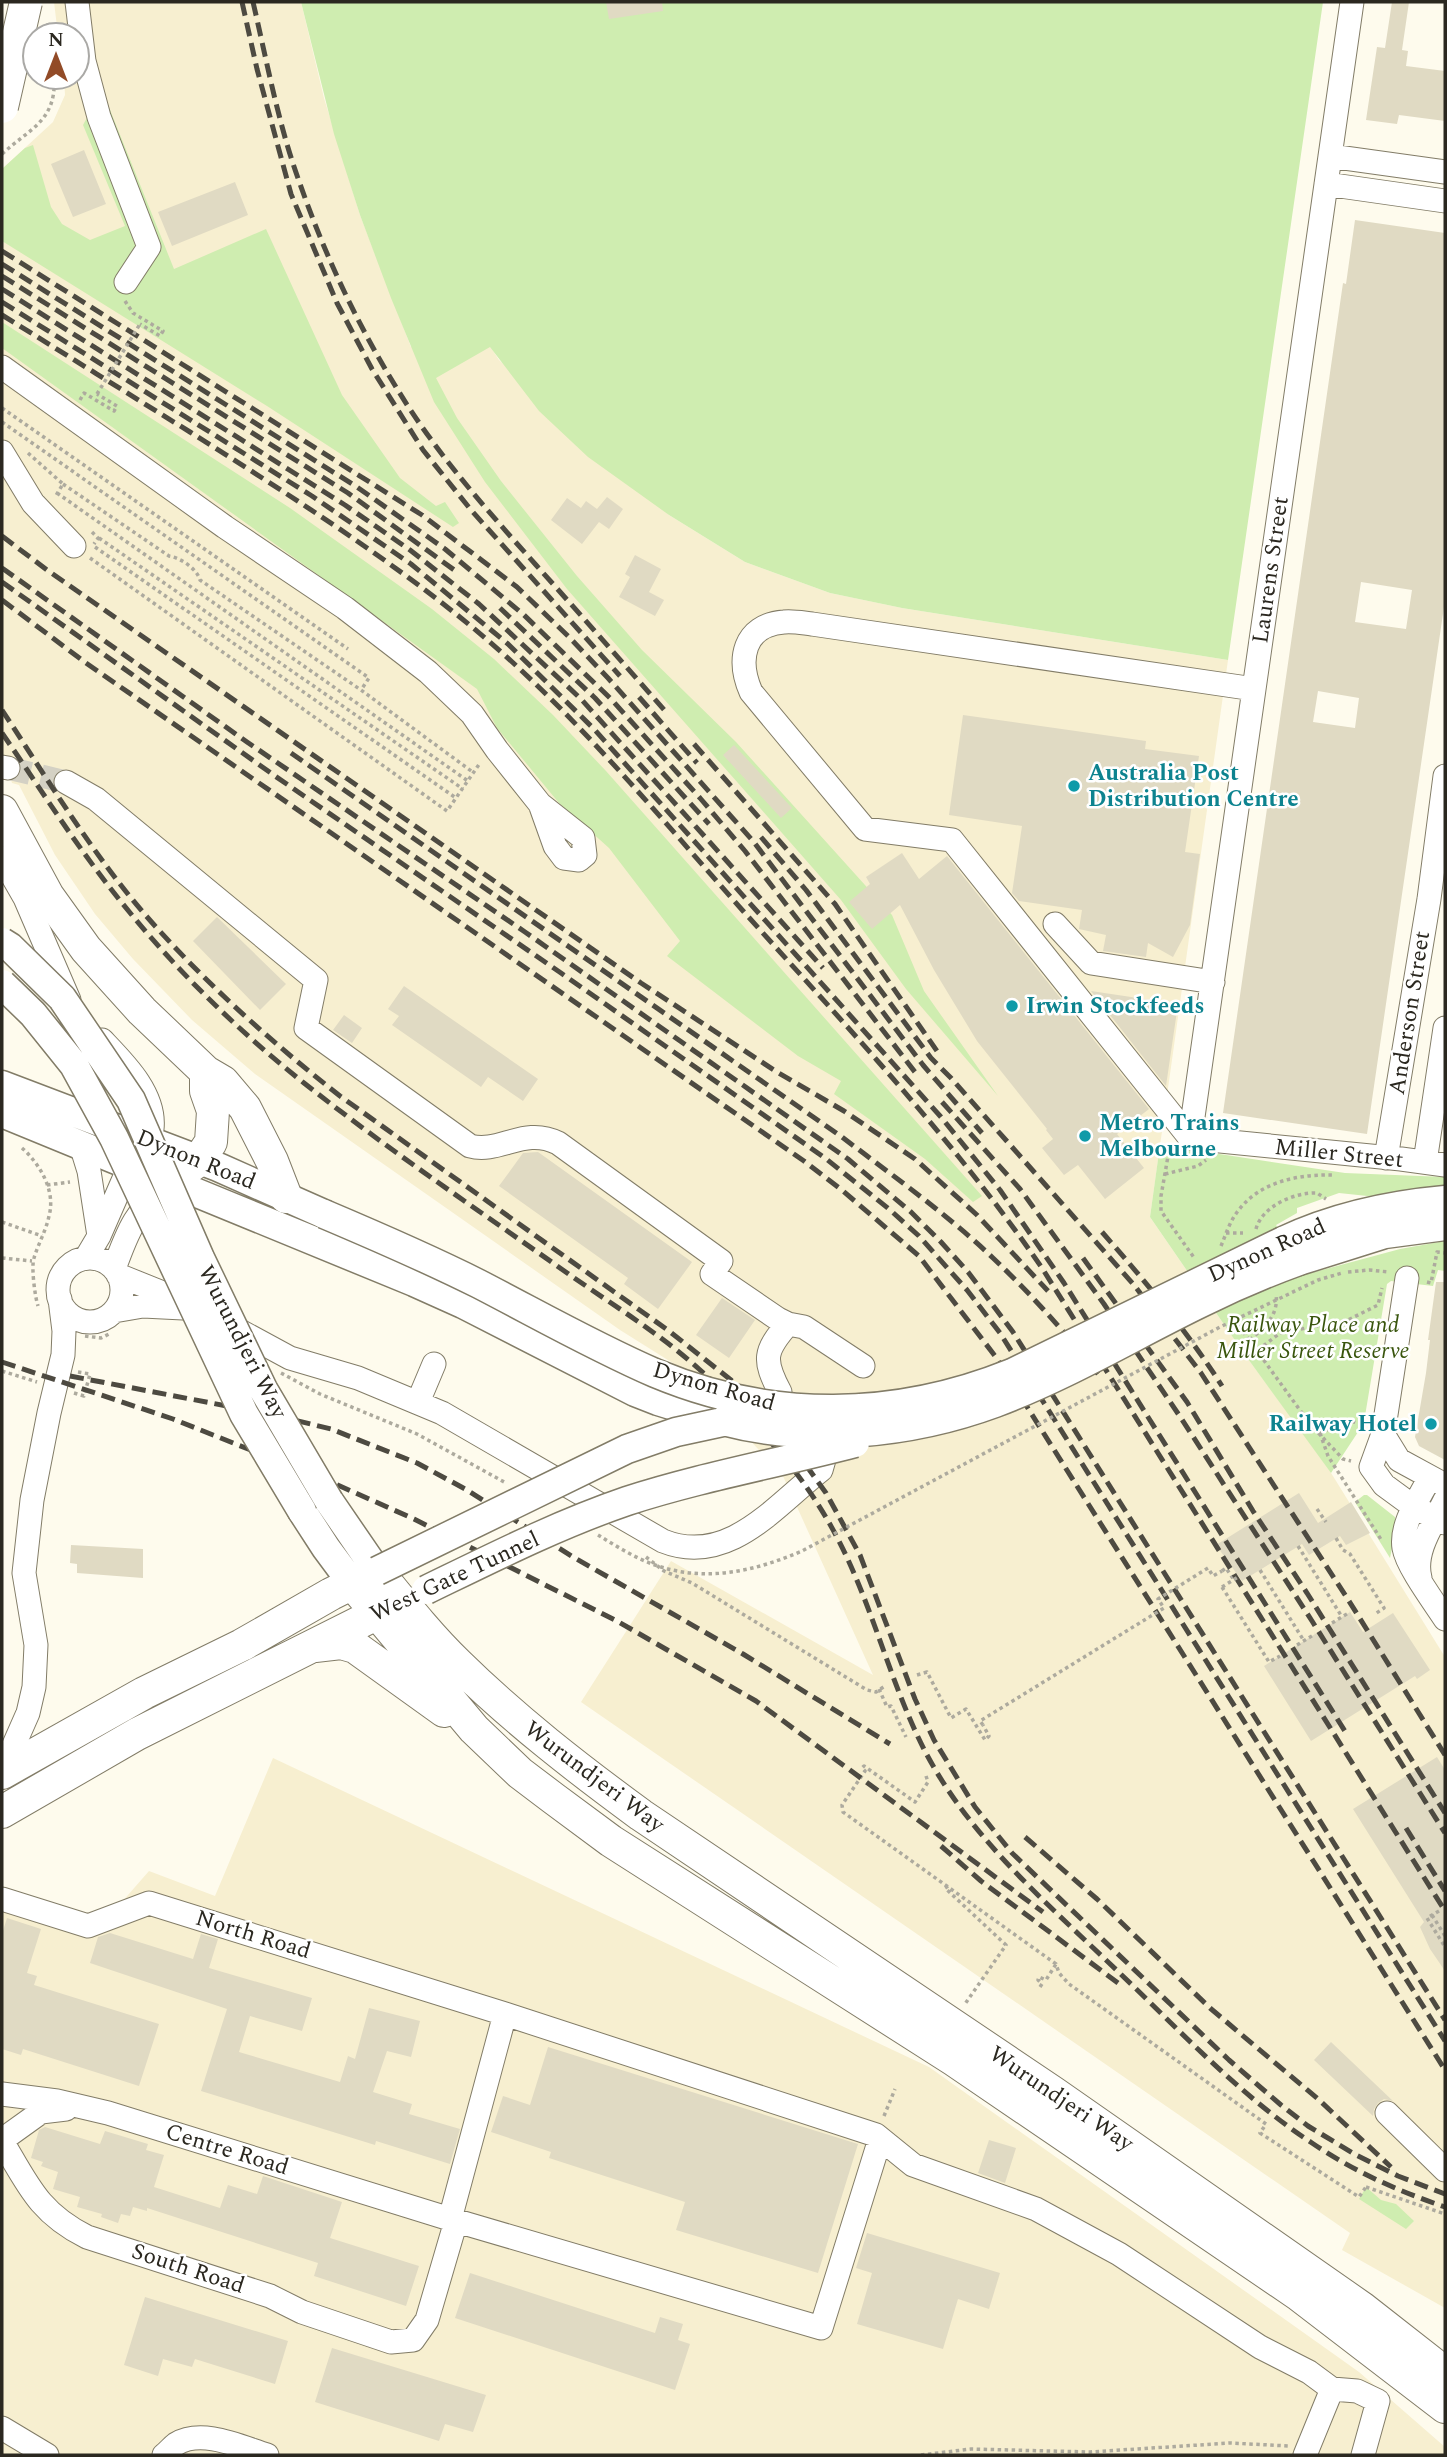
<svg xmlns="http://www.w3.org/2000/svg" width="1447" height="2457" font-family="Spectral,serif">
<rect width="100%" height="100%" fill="#fefbed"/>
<path fill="#f7efd0" d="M54 2H301L324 98 360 215 411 347 490 346 499 360 669 515 745 562 830 593 902 608 1228 660 1150 1217 1243 1352 1328 1468 1445 1657V2308L1342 2250 1350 2233 581 1702 671 1561 873 1675 783 1476 687 1372 620 1330 255 1074 192 1020 133 959 95 914 55 855 19 785 12 783 2 751V169L53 122 65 95 64 77H77V35H58Z
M273 1758 929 2067 1359 2372 1445 2447V2455H2V1886L90 1916 121 1903 149 1871 215 1896Z"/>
<path fill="#cfedb0" d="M301 2H1323L1228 660 902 608 830 593 745 562 669 515 588 457 539 411 490 347 436 378 457 418 501 481 577 576 642 650 736 742 892 915 924 991 998 1096 906 989 841 900 567 589 485 482 434 402 391 298 360 215 334 134Z
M102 90 174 269 266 229 342 395 400 478 436 506 445 502 459 523 453 527 267 406 2 241V169L25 148 33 145 51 207 62 224 90 240 125 226 83 125Z
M2 322 290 508 432 609 494 659 553 715 606 771 982 1196 973 1202 925 1159 834 1094 841 1081 798 1056 667 956 680 941 609 848 559 803 497 728 477 689 2 348Z
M1160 1145 1345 1173 1445 1177V1189L1377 1197 1339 1193 1297 1208V1213L1276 1225 1311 1273 1400 1249 1445 1241V1271L1438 1270 1433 1286 1391 1281 1387 1284 1365 1416 1360 1429 1331 1473 1243 1352 1150 1217Z
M1364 1495H1367L1395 1517 1396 1529 1390 1558 1355 1502Z
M1366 2187 1381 2200 1396 2204 1414 2221 1406 2229 1359 2199Z"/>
<path fill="#e0dac3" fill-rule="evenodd" d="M606 2H662L663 11 609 19Z
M1392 2H1409L1402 50 1408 51 1406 66 1445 71V121L1399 115 1397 124 1366 120 1377 47 1385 48Z
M84 150 106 204 73 217 51 164Z
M235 182 248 215 172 246 158 212Z
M1355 220 1445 233V600L1367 1134 1223 1113 1343 283 1346 284ZM1361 582 1412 590 1406 629 1355 622ZM1318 691 1359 698 1355 728 1313 722Z
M607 497 623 509 609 529 599 522 582 544 551 520 567 498 581 508 586 501 597 509Z
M635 555 661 569 649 592 664 600 655 616 619 597 630 577 625 574Z
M963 715 1146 741 1145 749 1199 756 1185 852 1200 854 1190 925 1173 957 1148 943 1146 957 1103 951 1106 935 1079 929 1082 910 1019 901 1012 893 1022 826 949 815Z
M734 745 792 808 781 818 723 755Z
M902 853 919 879 947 856 1149 1109 1117 1134 1144 1168 1105 1199 1078 1165 1064 1175 1042 1148 1053 1139 1046 1130 1047 1129 977 1041 934 970 900 905 872 929 849 902 870 884 866 877Z
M217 917 286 984 260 1010 193 941Z
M404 986 538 1079 523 1101 488 1077 481 1087 392 1025 399 1016 388 1009Z
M1091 991 1178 1004 1166 1086Z
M344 1015 362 1028 352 1043 333 1030Z
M538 1152 692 1262 658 1309 624 1284 628 1278 499 1186 523 1153Z
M1436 1282H1445V1460L1419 1446 1415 1437 1426 1373 1430 1340H1428Z
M722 1298 755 1320 729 1358 696 1335Z
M1299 1493 1318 1523 1351 1502 1370 1533 1346 1545 1340 1536 1309 1555 1302 1544 1242 1581 1216 1545Z
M71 1545 143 1549V1578L77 1573V1564L70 1563Z
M1350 1612 1363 1632 1393 1613 1430 1670 1417 1679 1415 1676 1311 1741 1264 1666Z
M1437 1757 1445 1770V1971L1430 1949 1420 1927 1424 1922 1353 1809Z
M7 1918 41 1929 27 1973 37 1976 34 1985 159 2024 139 2086 23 2049 21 2055 2 2049V1934Z
M110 1933 193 1959 201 1934 218 1939 209 1968 312 1998 302 2031 250 2016 239 2052 340 2082 348 2056 355 2059 369 2008 420 2021 411 2057 387 2051 373 2092 412 2104 409 2114 460 2129 450 2164 376 2141 375 2145 201 2091 227 2009 90 1963 98 1937Z
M1331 2042 1393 2101 1384 2099 1378 2103 1374 2109 1373 2116 1314 2060Z
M548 2047 858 2144 818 2273 676 2230 685 2202 549 2158 551 2152 491 2132 503 2096 530 2105Z
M45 2127 100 2144 105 2131 148 2144 146 2150 164 2155 154 2187 220 2208 228 2185 257 2194 263 2176 342 2202 330 2238 419 2266 406 2306 314 2276 318 2263 147 2208V2211L133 2207 130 2216 121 2214 118 2223 101 2217 102 2214 77 2207 80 2197 53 2189 58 2172 41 2166 43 2162 31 2158 39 2130Z
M989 2140 1016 2148 1005 2183 978 2173Z
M867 2233 1000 2273 989 2309 958 2299 943 2349 857 2324 872 2273 856 2268Z
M470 2273 655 2333 660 2317 683 2324 678 2340 690 2344 675 2390 455 2318Z
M145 2297 288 2341 275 2384 195 2359 192 2367 163 2359 158 2376 124 2365Z
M332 2348 486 2395 473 2432 445 2424 439 2441 315 2402Z"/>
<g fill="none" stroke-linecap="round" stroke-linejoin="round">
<path stroke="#d4d1c4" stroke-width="23" stroke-dasharray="23 11" stroke-linecap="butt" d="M8 768 66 782"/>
<g stroke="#827c67" stroke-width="25">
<path id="minor" d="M77 2 84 61 99 117 149 247 126 282
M1330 156 1445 172
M1326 184 1445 201
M2 367 225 527 345 608 428 672 472 714 497 750 540 804 583 838 585 855 579 860 564 858 555 846 540 804
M2 452 33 503 74 546
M2 767 8 768
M66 782 96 799 316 980 306 1028 470 1146C500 1154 524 1126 558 1143L721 1261 712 1274 778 1319 788 1324 804 1327 863 1366
M2 858 25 898 69 1000
M1055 924 1091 963 1213 982
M102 1040C124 1063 156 1094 152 1129
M1190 1138 952 840 865 829 751 692C737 660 743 625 784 622 793 621 803 623 812 624L1254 689
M1190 1138 1352 2
M1190 1138 1401 1159 1445 1165
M81 1145 89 1171 99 1236
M1386 1158 1429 899 1445 776
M1425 1162 1445 1028
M86 1258 99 1236 130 1165
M58 1290a32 32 0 1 1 64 0a32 32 0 1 1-64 0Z
M114 1269C129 1227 136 1212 169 1182
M118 1275 200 1308
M1407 1278 1383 1434 1371 1467 1384 1485 1414 1507 1445 1523
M114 1311 143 1306 183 1308
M229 1325 290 1358 358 1378 442 1413 663 1541C728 1567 775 1506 821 1470L825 1456
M780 1392C763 1360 764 1351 788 1324
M418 1402 434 1364
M1383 1434 1399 1460 1443 1484
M1430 1477C1420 1497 1400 1524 1404 1548 1407 1566 1434 1602 1445 1619
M1420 1578C1413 1551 1434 1523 1445 1500
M2 1772 28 1713 34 1687 36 1645 24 1573 32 1500 49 1413 63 1355 64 1331 60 1299
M2 1899 88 1926 149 1903 505 2014 876 2135 913 2165 1036 2209 1119 2254 1260 2347 1309 2372 1332 2389 1357 2391 1378 2401 1363 2455
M2 2094 57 2101 108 2113 450 2219 821 2328 880 2139
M1387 2113 1445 2170
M2 2140 41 2112 66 2109
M2 2141C28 2185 39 2213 87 2237L270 2296 302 2312 391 2342 413 2340 427 2320 456 2221
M450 2219 505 2014
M2 2428 47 2455
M164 2455C168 2452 172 2447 176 2444 202 2428 241 2447 267 2455
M1305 2455 1332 2389"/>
</g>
<g stroke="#827c67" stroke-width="31">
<path id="major" d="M2 1085 218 1167 324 1214
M2 1113 414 1282 463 1304 635 1392 658 1401 723 1421
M1283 1241C1334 1217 1389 1205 1445 1200
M1299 1261 1385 1234 1445 1226
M329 1501 377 1571
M302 1511 326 1548 352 1583"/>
</g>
<g stroke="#827c67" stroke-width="34">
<path id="highway" d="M2 811 48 896 86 949 142 1011 206 1072 223 1082 245 1108 272 1161 286 1197
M169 1182 199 1160 211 1142 213 1111 206 1091V1072
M352 1583 474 1729 520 1773 553 1798 611 1841 954 2060 1299 2295 1445 2407
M315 1646 341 1643 355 1647 444 1711
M2 1773 144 1693 242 1645 331 1594 377 1571C403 1603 429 1636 458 1664 515 1720 577 1768 641 1815L1054 2093 1362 2308 1445 2373
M2 1812 137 1734 394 1605"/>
</g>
<path stroke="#adaa9e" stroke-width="3.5" stroke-dasharray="3.5 3.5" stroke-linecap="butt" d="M48 23 50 35
M2 154C29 129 57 121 54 77
M125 301 133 313 163 331 160 336 140 324
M80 400 84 393 114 411 117 406 97 394
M2 408 348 649
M2 422 369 678 361 690 474 773
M28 453 63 484 55 497
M63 484 169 556C181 558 197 569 200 580L361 690
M57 493 468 781
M92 532 98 538 94 544
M99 538 463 789
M95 547 456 798
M90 558 447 811 480 763
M1170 1145 1161 1196V1211L1195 1259
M22 1148C40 1164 56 1191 49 1216 46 1231 38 1244 34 1258 31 1267 35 1297 38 1306
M1165 1174 1198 1166 1206 1160
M47 1185 70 1182
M2 1222 42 1236
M1256 1229C1262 1206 1295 1192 1317 1193L1326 1199
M1226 1233H1243
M1221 1246C1226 1234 1230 1221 1238 1211 1260 1181 1300 1174 1334 1175
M2 1258 32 1261
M1348 1272 1369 1270 1389 1272
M1427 1282 1431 1283 1437 1252 1445 1253
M1239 1326 1310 1424 1343 1459 1351 1461
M85 1336 101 1338 111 1333
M1250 1340C1264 1327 1279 1316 1276 1294
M1258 1350 1280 1333 1348 1320 1378 1305 1382 1288
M2 1371 37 1382
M74 1393 84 1396 90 1374 78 1372
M1320 1433 1328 1456 1382 1541
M1320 1433 1348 1420 1363 1425
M1317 1509 1326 1522
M1336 1538 1343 1550 1350 1554 1384 1608 1375 1614
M1298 1546 1342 1617
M646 1557 664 1571 692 1583 867 1690 876 1692 885 1686
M1260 1570 1304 1641
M1222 1571 1226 1568 1234 1580
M1222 1587 1269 1662 1280 1656
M1332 1623 1350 1612
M1297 1645 1315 1634
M917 1675 927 1672 951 1718 966 1709 985 1740 989 1736 983 1725
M879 1689 887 1707 891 1706 906 1737
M926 1776 928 1782 915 1802 864 1766 862 1768 865 1771 842 1805 843 1812 1056 1964 1059 1973 1069 1984 1266 2124 1260 2133 1359 2197 1366 2187
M948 1886 945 1888 1006 1945 965 2004
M1439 1911 1427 1918 1445 1947
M1432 1915 1445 1936
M1040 1987 1042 1984 1038 1980 1039 1977 1046 1980 1056 1964
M884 2116 895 2089
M921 2455 971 2449 1090 2452 1230 2443 1289 2446"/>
<use href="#minor" stroke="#fff" stroke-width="23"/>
<use href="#major" stroke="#fff" stroke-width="28"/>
<use href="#highway" stroke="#fff" stroke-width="32"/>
<path stroke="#4d4a41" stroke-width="5" stroke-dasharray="14 7" stroke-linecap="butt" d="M242 2 257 69 291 194 337 303 372 369 423 450 471 510 620 676
M253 2C267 62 278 123 299 181 324 253 356 322 396 387 435 452 486 509 536 565 580 614 623 663 666 712
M2 251 422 515 517 587 569 637 608 678 753 841 923 1065 982 1133
M2 264 357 487 445 549 524 615 611 699 700 798 745 851 918 1076
M2 276 348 493 457 572
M2 289 345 505 410 550 479 604 581 699 823 968
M2 302 312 496 411 564 508 644 594 729 941 1117 1000 1190 1064 1283 1348 1736
M2 315C65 354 127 393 190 432 283 491 375 549 461 618 567 703 654 811 744 912 847 1027 954 1140 1042 1268L1445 1911
M2 536 47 570 641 983 777 1072 844 1111 915 1159 977 1215 1048 1291
M2 568 247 742 525 932 848 1159 911 1212 941 1242 968 1272 1013 1332 1445 2020
M2 582 275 776 561 973 825 1158 889 1209 919 1236 967 1290 1000 1333 1445 2041
M2 600 86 663 804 1161 843 1191 919 1256 995 1356 1445 2070
M500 608 595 698 709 824
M639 697 697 763
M2 710C50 783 97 862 156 927 212 989 275 1045 340 1096L669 1331 731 1380 808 1468 826 1493 860 1555 915 1699 934 1740 975 1807 1012 1853 1229 2060 1281 2105 1308 2126 1356 2155 1398 2176 1445 2194
M2 733C34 779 64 827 98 872 157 951 227 1022 304 1083 390 1151 481 1212 570 1275 613 1305 660 1334 699 1369 727 1394 755 1423 779 1452 812 1490 837 1532 856 1578 881 1637 897 1698 927 1755 971 1837 1040 1897 1107 1961 1173 2023 1236 2093 1312 2143 1353 2171 1398 2191 1445 2207
M694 744 835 904 937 1051
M291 753 842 1137C893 1176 947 1214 993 1258 1031 1294 1066 1333 1098 1374
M761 837 806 890 931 1058 951 1078 1134 1285 1201 1373 1349 1601 1445 1755
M942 1102 1020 1189 1104 1304 1181 1418 1312 1621 1445 1833
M1102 1232C1145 1281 1187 1331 1222 1386
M1083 1258 1187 1402 1253 1511 1307 1593 1445 1813
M2 1362 173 1419 331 1482 414 1519 617 1621 756 1701 1043 1912
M70 1376 274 1415 331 1429 417 1463 467 1490 573 1557 743 1654 890 1744
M1406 1828 1445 1891
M1025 1837 1097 1899 1210 2008 1318 2099 1391 2167
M941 1846 981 1881 1118 1983"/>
<g stroke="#827c67" stroke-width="31" stroke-linecap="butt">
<path id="major-bridge" d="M2 942 10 947 62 998 131 1100 200 1258 263 1389 329 1501
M2 984 33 1014 74 1065 114 1138 244 1414 302 1511
M324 1214C376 1236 429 1259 479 1284 537 1314 595 1347 655 1373 772 1422 895 1420 1012 1373L1283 1241
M723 1421C810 1444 911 1434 995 1403 1067 1376 1133 1336 1201 1303 1233 1287 1266 1273 1299 1261
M377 1571 627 1449 676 1432 741 1418
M426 1590C492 1558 557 1525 627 1501 701 1477 779 1463 855 1443"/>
</g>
<g stroke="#827c67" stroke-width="34" stroke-linecap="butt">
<path id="highway-bridge" d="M2 107 26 2"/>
</g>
<path stroke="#adaa9e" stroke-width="3.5" stroke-dasharray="3.5 3.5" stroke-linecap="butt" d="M97 394 140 324
M281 1373 320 1394 417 1434 506 1483
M598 1535C616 1546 635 1558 655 1565 706 1583 755 1571 802 1551L1220 1327 1318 1280 1342 1273
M1222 1587 1238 1577
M983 1725 980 1721 1164 1608 1158 1599 1208 1568 1213 1576 1222 1571
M1366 2187 1445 2214"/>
<use href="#major-bridge" stroke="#fff" stroke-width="28"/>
<use href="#highway-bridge" stroke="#fff" stroke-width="32"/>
</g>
<g fill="#0f9aa8" stroke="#fff" stroke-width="2.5">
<circle cx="1074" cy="786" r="7"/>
<circle cx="1012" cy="1006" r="7"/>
<circle cx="1085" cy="1136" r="7"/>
<circle cx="1431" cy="1424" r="7"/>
</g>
<g text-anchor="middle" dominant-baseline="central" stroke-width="5" stroke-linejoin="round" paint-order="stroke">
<g font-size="23" fill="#2b2820" stroke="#fff">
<text transform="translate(1271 570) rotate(-82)">Laurens Street</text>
<text transform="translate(1410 1013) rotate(-81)">Anderson Street</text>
<text transform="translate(1339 1154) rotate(6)">Miller Street</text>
<text transform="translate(196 1160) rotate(22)">Dynon Road</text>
<text transform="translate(1267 1251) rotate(-24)">Dynon Road</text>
<text transform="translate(242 1342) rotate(63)">Wurundjeri Way</text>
<text transform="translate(714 1387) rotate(16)">Dynon Road</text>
<text transform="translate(455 1577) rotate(-25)">West Gate Tunnel</text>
<text transform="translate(594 1777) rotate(37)">Wurundjeri Way</text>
<text transform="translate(253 1935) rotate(17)">North Road</text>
<text transform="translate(1061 2099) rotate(34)">Wurundjeri Way</text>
<text transform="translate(227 2150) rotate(17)">Centre Road</text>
<text transform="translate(188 2269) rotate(18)">South Road</text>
</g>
<g font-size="23" font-weight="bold" fill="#0d838f" stroke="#fff" text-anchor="start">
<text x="1088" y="773">Australia Post<tspan x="1088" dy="26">Distribution Centre</tspan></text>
<text x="1026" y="1006">Irwin Stockfeeds</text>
<text x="1099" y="1123">Metro Trains<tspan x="1099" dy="26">Melbourne</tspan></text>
<text x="1417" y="1424" text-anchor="end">Railway Hotel</text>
</g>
<g font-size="23" font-style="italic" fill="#39550d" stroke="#fff">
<text x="1313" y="1325">Railway Place and<tspan x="1313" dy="26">Miller Street Reserve</tspan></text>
</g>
</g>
<rect width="1447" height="2457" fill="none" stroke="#2b2820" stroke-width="7"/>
<g transform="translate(56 56)"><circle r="33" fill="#ffffff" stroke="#aaa9a6" stroke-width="2"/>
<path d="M0-5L12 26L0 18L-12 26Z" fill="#924b27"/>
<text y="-10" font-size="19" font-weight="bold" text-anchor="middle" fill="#2b2820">N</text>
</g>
</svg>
